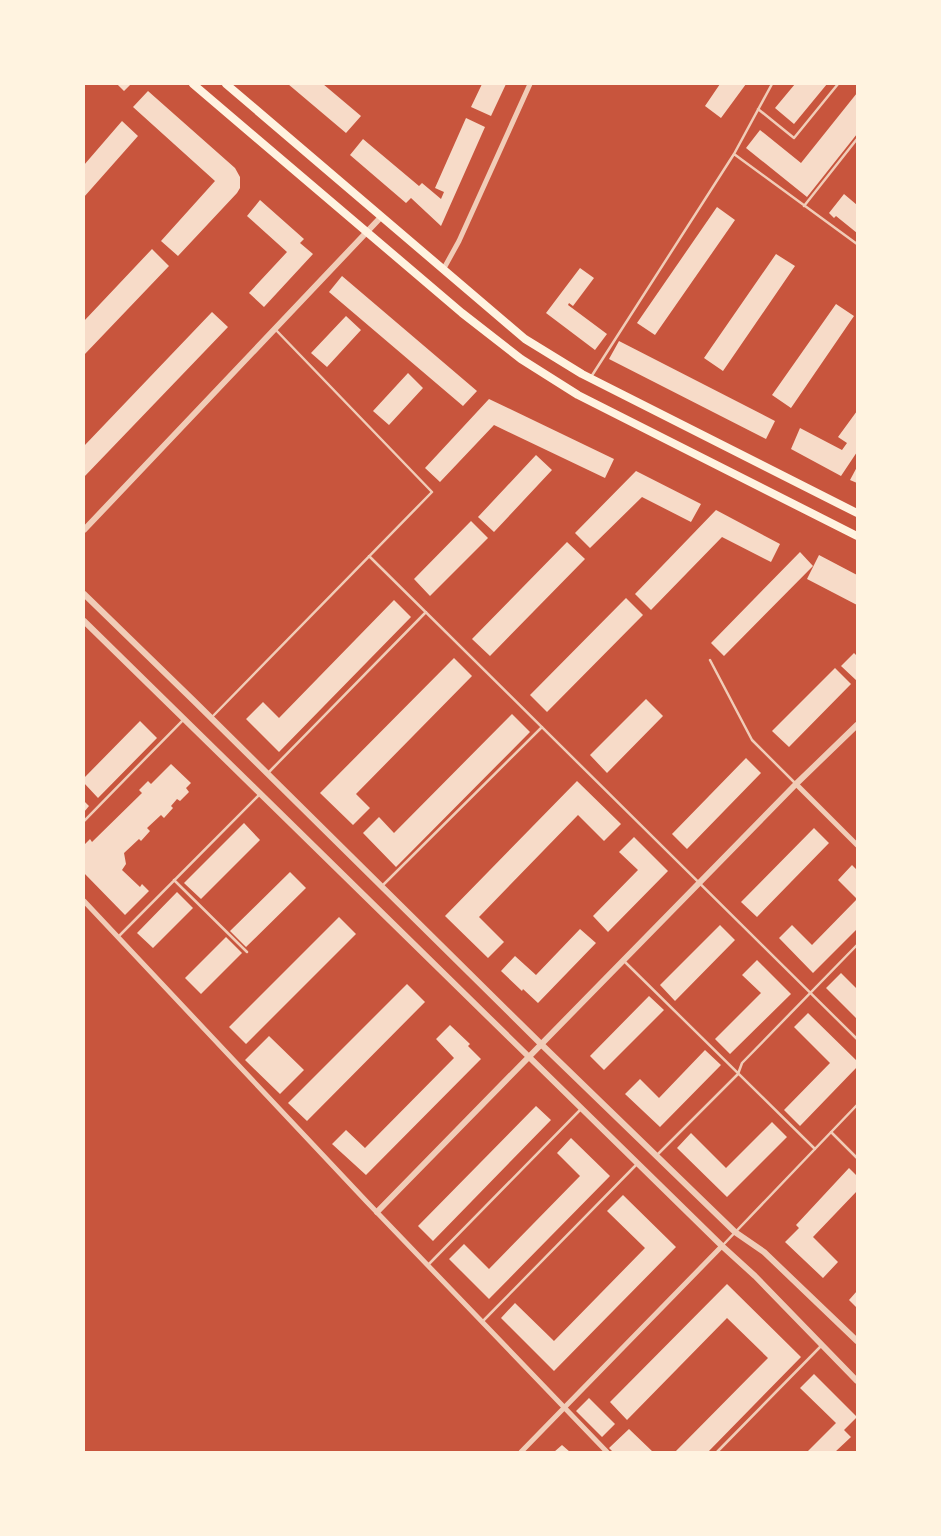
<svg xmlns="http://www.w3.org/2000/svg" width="941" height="1536" font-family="Figtree,sans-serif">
<rect width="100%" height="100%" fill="#c8553d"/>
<path fill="#f7dbc8" d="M117 84H131L124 91Z
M288 84H323L361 116 346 133Z
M482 84H506L491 116 471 107Z
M720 84H746L721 118 705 106Z
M795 84H827L794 124 775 108Z
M148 91 235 168 240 177V188L237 193 178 256 161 241 215 181 133 107Z
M857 93V134L807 197 746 148 760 130 801 163Z
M466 118 485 127 441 226 411 198 406 203 350 155 363 139 419 186 422 183 441 199 444 192 435 188Z
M122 121 138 136 84 197V165Z
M844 194 857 205V233L836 216 834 218 829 213Z
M260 200 304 239 300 243 313 254 264 307 249 293 287 252 247 216Z
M717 207 735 220 655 335 637 323Z
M152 249 169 266 84 355V321Z
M776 254 795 266 723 371 704 358Z
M580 268 594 278 573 306 569 303 568 305 607 334 595 350 546 313Z
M342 276 477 391 463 406 329 292Z
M836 304 854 316 791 408 772 395Z
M212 312 228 327 84 477V446Z
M346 316 361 330 327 367 311 353Z
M619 341 775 421 766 439 609 359Z
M408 373 423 388 389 425 373 411Z
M489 399 614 459 605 478 494 425 440 482 425 468Z
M857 411V452L841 476 791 449 800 428 842 450 847 443 838 437Z
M536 455 552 470 494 532 478 517Z
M857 467V483L850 480Z
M636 471 701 504 691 522 642 497 590 548 575 533Z
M716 510 780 544 771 562 722 537 651 610 635 594Z
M471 521 488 538 430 596 414 579Z
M567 542 585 559 490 656 472 639Z
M800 552 813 566 724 656 711 643Z
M819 555 857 575V605L807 579Z
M626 598 643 615 547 712 530 695Z
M394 600 411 617 279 752 246 719 263 702 279 718Z
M854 653 856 655 857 654V681L841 666Z
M454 658 472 676 356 794 370 808 353 825 320 793Z
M835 668 851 684 789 747 772 731Z
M646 699 663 716 607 773 590 755Z
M512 714 530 732 396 867 363 833 379 817 394 833Z
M140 721 157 738 98 798 84 783V778Z
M746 758 761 773 687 849 672 834Z
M171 764 191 783 186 788 189 792 180 801 177 799 171 806 173 808 164 818 161 815 147 828 150 831 141 841 139 839 124 853 126 864 122 870 140 887 142 884 149 891 125 915 84 873V845L90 839 92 842 142 793 139 790 148 781 151 784Z
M577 781 621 824 604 841 578 815 479 917 504 942 488 958 445 916Z
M84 801 89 806 84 812Z
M244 823 260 840 201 899 184 883Z
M814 828 829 843 757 917 741 902Z
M634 837 668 871 608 932 593 916 638 870 619 852Z
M852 865 857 870V929L813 973 779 938 792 925 812 945 857 899 838 880Z
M290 872 306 888 246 947 230 931Z
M177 892 193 908 153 948 137 933Z
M339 917 356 934 246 1044 229 1027Z
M720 925 735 940 675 1001 660 985Z
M580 929 596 943 538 1003 523 989 522 991 501 971 515 956 536 975Z
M226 937 242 953 201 994 185 978Z
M757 960 791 994 730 1054 715 1039 761 993 742 975Z
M841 973 857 989V1019L826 988Z
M407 984 425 1002 307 1121 288 1103Z
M649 996 664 1010 604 1070 590 1056Z
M808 1013 857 1061V1067L800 1126 784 1110 830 1063 794 1027Z
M450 1025 470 1044 468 1046 481 1059 366 1175 332 1144 346 1130 365 1148 454 1058 436 1039Z
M269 1036 304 1070 280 1094 245 1060Z
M705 1050 721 1065 660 1127 625 1094 640 1079 659 1098Z
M536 1106 551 1120 433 1241 418 1226Z
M772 1122 787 1137 727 1197 677 1148 691 1133 726 1168Z
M571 1138 610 1176 489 1299 449 1259 464 1244 489 1269 580 1176 557 1153Z
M849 1168 857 1176V1191L813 1237 838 1262 823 1278 785 1242 799 1228 796 1225Z
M623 1195 676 1247 554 1371 501 1318 515 1303 554 1341 645 1248 607 1211Z
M727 1284 801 1357 708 1452H675L768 1358 727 1318 627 1420 610 1402Z
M857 1291V1308L849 1300Z
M814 1374 857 1417 844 1430 851 1437 835 1452H807L836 1423 800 1388Z
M589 1398 615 1424 602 1437 576 1411Z
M629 1429 653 1452H613L609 1448Z
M562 1445 570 1452H554Z"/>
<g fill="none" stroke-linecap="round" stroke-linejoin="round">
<path stroke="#f1ccb7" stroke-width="2.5" d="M758 109 794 138 838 84
M734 154 857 244
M804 206 857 139
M591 377 734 154 772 84
M369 556 857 1039
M710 660 752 740 795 783
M212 717 432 492 275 329
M269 772 426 612
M84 821 183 720
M174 880 247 952
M383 885 542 727
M119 936 260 794
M624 961 815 1149
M831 1132 857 1158
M657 1155 738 1074 742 1063 857 945
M723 1245 857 1105
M428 1265 581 1109
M482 1322 637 1164
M717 1452 821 1346"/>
<path stroke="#f1ccb7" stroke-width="5" d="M443 270 459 241 530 84
M796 784 857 845
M84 901 367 1202 607 1452
M521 1452 722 1246"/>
<path stroke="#f1ccb7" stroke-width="6" d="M84 530 381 217
M84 594 194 701 542 1045 735 1232 764 1252 857 1341
M84 621 722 1246 755 1276 857 1381
M377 1212 796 784 857 725"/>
<path stroke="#fff3e0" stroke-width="8" d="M193 84 462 313 521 359 578 395 857 536
M226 84 525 339 582 374 857 513"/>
</g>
<rect width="941" height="1536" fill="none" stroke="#fff3e0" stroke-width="170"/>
</svg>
